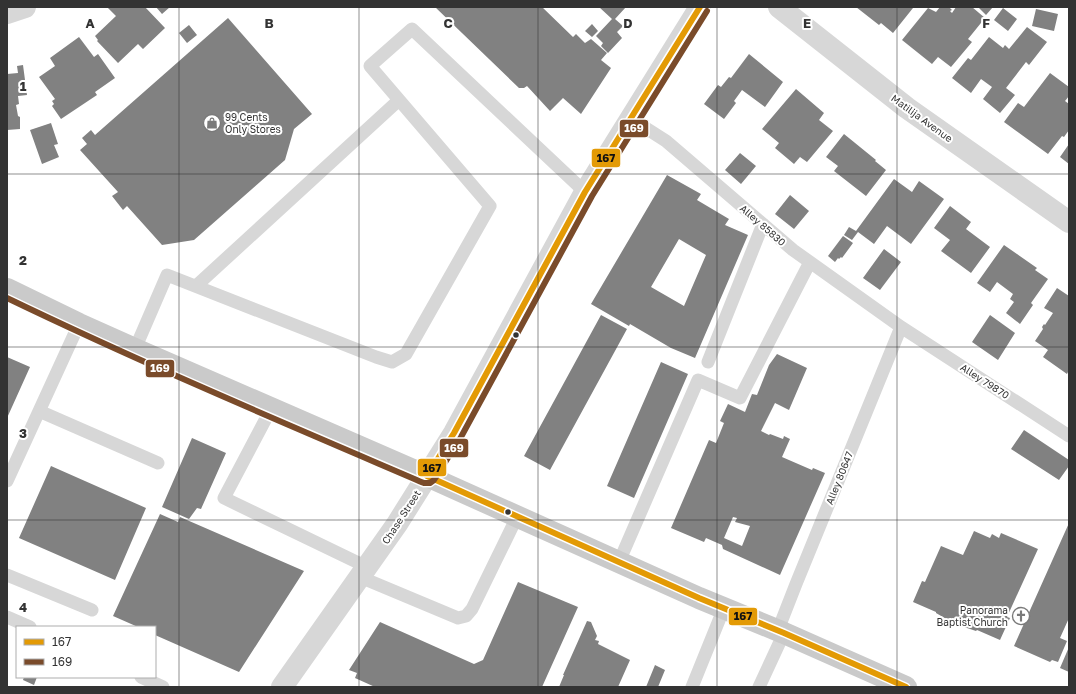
<svg xmlns="http://www.w3.org/2000/svg" width="1076" height="694" font-family="'Golos Text',sans-serif">
<rect width="100%" height="100%" fill="#fff"/>
<path fill="#818181" fill-rule="evenodd" d="M107 7H145L165 28 143 49 138 44 118 63 97 41 98 40 95 36 116 16Z
M156 7H170L162 14Z
M435 7H542L573 37 576 34 585 43 591 39 607 53 601 60 611 68 581 114 563 98 550 111 527 86 524 88H519Z
M599 7H626L615 19 623 26 617 32 622 38 608 53 601 46 603 43 596 36 612 19Z
M856 7H912L913 8 893 33 881 23 879 25Z
M940 7H949L952 10 950 11 952 13 956 7H972L985 18 968 39 972 42 951 67 938 57 932 64 902 40 928 8 936 12Z
M978 7H993L986 15Z
M1003 8 1017 19 1008 31 994 20Z
M1036 9 1058 14 1054 31 1032 26Z
M228 18 312 114 294 129 285 160 194 240 162 245 127 206 123 210 112 196 118 192 80 150 87 144 82 138 91 130 95 135Z
M592 24 598 31 592 37 585 31Z
M189 25 197 35 187 43 179 33Z
M1027 27 1047 42 1029 65 1026 62 1006 88 1015 95 1000 113 983 99 992 87 981 79 971 93 952 78 968 58 971 60 989 37 1003 48 1005 45 1009 49Z
M79 37 94 57 98 54 115 78 95 92 97 95 61 119 52 106 54 104 52 101 55 99 39 77 55 66 50 58Z
M749 54 783 82 765 107 742 90 734 101 736 103 724 119 704 104 718 85 721 87 729 77 731 78Z
M23 65 27 95 18 96 19 104 16 105 18 116 20 117V129L7 130V74L18 73 17 66Z
M1050 73 1069 87V96L1065 101 1069 104V130L1064 137 1062 136 1048 154 1004 122 1018 103 1024 107Z
M796 89 824 113 819 120 833 131 807 162 800 157 794 164 775 148 779 143 762 129Z
M51 123 58 144 54 145 59 157 42 164 30 130Z
M844 134 876 160 875 161 886 170 866 196 834 171 838 166 826 157Z
M1069 144V164L1060 157Z
M740 153 756 166 741 184 725 170Z
M667 175 701 194 697 200 729 219 725 225 748 235 695 358 671 348 630 324 629 326 591 304ZM679 239 706 255 684 306 651 287Z
M894 179 912 192 919 181 944 199 911 244 887 226 874 244 858 232 852 240 844 235 849 227 856 231Z
M790 195 809 211 794 229 775 214Z
M950 206 971 222 966 229 990 247 971 273 941 251 950 240 934 228Z
M843 236 853 243 842 258 841 257 839 259 838 258 835 262 828 256Z
M1004 245 1037 268 1035 270 1048 279 1031 303 1033 305 1020 324 1006 313 1014 302 1010 299 1013 294 997 282 990 292 977 283Z
M884 249 901 262 880 290 863 278Z
M1057 288 1069 296V312L1068 313 1069 314V370L1067 374 1043 357 1048 350 1035 341 1043 329 1042 327 1044 324 1045 325 1053 313 1044 308Z
M601 315 627 329 550 470 524 456Z
M990 315 1015 333 998 360 972 342Z
M777 354 807 368 789 410 775 403 761 431 769 435 770 434 783 439 784 436 790 439 782 457 812 470 813 468 825 473 780 575 723 549 722 545 706 538 704 542 671 528 709 440 716 443 724 423 720 421 728 404 745 412 752 394 757 395 769 365ZM733 517 737 518 735 522 750 526 742 546 724 538Z
M7 357 30 367 7 418Z
M661 362 688 374 634 498 607 486Z
M1024 430 1069 460V466L1059 480 1011 449Z
M192 438 226 453 201 509 197 508 189 519 162 507Z
M51 466 146 508 115 580 19 538Z
M160 514 178 522 180 517 304 571 239 672 155 635V627H138L113 616Z
M1069 523V618L1060 638 1067 641 1058 662 1052 660 1050 662 1014 646Z
M974 531 990 538 992 534 999 538 1001 533 1038 549 1007 617 1010 618 1000 640 977 630 976 631 955 624 936 613V612L913 602 922 581 925 582 941 546 963 555Z
M518 582 578 607 542 687H375L355 678 357 673 349 670 380 622 474 664 483 660Z
M587 621 591 622 597 636 595 640 599 641 598 644 630 660 618 687H559L564 675H563Z
M1069 647V672L1060 668Z
M655 665 665 670 658 687H646Z
M24 677H37L34 685 23 680Z"/>
<g fill="none" stroke-linecap="round" stroke-linejoin="round">
<path stroke="#d7d7d7" stroke-width="13" d="M630 118 666 141 793 250 901 327 1069 436
M196 286 399 100
M135 349 167 275 376 357 392 362 406 354 490 206 370 66 412 29 585 192
M708 362 763 224
M271 409 224 498 367 567
M39 411 158 463
M7 481 79 324
M619 562 698 380 740 398 810 262
M7 575 92 610
M360 577 458 618 466 616 472 609 517 517
M7 617 30 627
M778 630 796 584 901 327
M141 677 163 687
M692 687 724 608
M759 687 784 633"/>
<path stroke="#d7d7d7" stroke-width="22" d="M779 7 907 108 1069 222
M7 13 25 7"/>
<path stroke="#d7d7d7" stroke-width="22" d="M282 687 397 524 454 433 585 192 700 7"/>
<path stroke="#cacaca" stroke-width="22" d="M7 289 79 324 135 349 427 476 699 598 784 633 906 687"/>
<g stroke="#fff" stroke-width="9">
<path id="bus-1" d="M700 7 585 192 454 433 427 476 699 598 784 633 906 687"/>
</g>
<g stroke="#fff" stroke-width="9">
<path id="bus-2" d="M7 298C144 364 284 423 424 483H430L434 480 461 437 592 196 707 11"/>
</g>
<use href="#bus-1" stroke="#e39a05" stroke-width="6"/>
<use href="#bus-2" stroke="#7a4b2a" stroke-width="6"/>
</g>
<path fill="none" stroke="#333" stroke-width="1" stroke-opacity="0.55" d="M179 7V687M359 7V687M538 7V687M717 7V687M897 7V687M7 174H1069M7 347H1069M7 520H1069"/>
<defs>
<g id="shop-ring" transform="scale(0.9)"><circle r="9.5" fill="#fff" stroke="#7a7a7a" stroke-width="1.5"/><path d="M-5-2.5h2.3a2.7 3.5 0 0 1 5.4 0H5L5.5 6h-11ZM-1.5-2.5h3a1.5 2.3 0 0 0-3 0Z" fill="#7a7a7a"/></g>
<g id="church-ring" transform="scale(0.9)"><circle r="9.5" fill="#fff" stroke="#7a7a7a" stroke-width="1.5"/><path d="M-1.2-6h2.4v3.5h3.3v2.4h-3.3V6h-2.4V-.1h-3.3v-2.4h3.3Z" fill="#7a7a7a"/></g>
</defs>
<g fill-rule="evenodd">
<use href="#shop-ring" x="212" y="123"/>
<use href="#church-ring" x="1021" y="616"/>
</g>
<g fill="#333" stroke="#fff" stroke-width="1.5">
<circle cx="516" cy="335" r="3.5"/>
<circle cx="508" cy="512" r="3.5"/>
</g>
<g text-anchor="middle" dominant-baseline="central" stroke-width="4" stroke-linejoin="round" paint-order="stroke">
<g font-size="10" fill="#333" stroke="#fff" text-anchor="start">
<text x="225" y="117">99 Cents<tspan x="225" dy="12">Only Stores</tspan></text>
<text x="1008" y="610" text-anchor="end">Panorama<tspan x="1008" dy="12">Baptist Church</tspan></text>
</g>
<g font-size="10" fill="#333" stroke="#fff">
<text transform="translate(922 118) rotate(36)">Matilija Avenue</text>
<text transform="translate(763 225) rotate(41)">Alley 85830</text>
<text transform="translate(985 381) rotate(33)">Alley 79870</text>
<text transform="translate(839 478) rotate(-68)">Alley 80647</text>
<text transform="translate(401 517) rotate(-57)">Chase Street</text>
</g>
</g>
<g font-size="13" text-anchor="middle" font-weight="bold" fill="#333" stroke="#fff" stroke-width="4" stroke-linejoin="round" paint-order="stroke">
<text x="90" y="28">A</text>
<text x="269" y="28">B</text>
<text x="448" y="28">C</text>
<text x="628" y="28">D</text>
<text x="807" y="28">E</text>
<text x="986" y="28">F</text>
<text x="23" y="91">1</text>
<text x="23" y="265">2</text>
<text x="23" y="438">3</text>
<text x="23" y="612">4</text>
</g>
<g stroke="#fff" stroke-width="1.5">
<rect x="619" y="119" width="30" height="19" rx="4" fill="#7a4b2a"/>
<rect x="591" y="148" width="30" height="20" rx="4" fill="#e39a05"/>
<rect x="145" y="359" width="30" height="19" rx="4" fill="#7a4b2a"/>
<rect x="439" y="438" width="30" height="20" rx="4" fill="#7a4b2a"/>
<rect x="417" y="458" width="30" height="19" rx="4" fill="#e39a05"/>
<rect x="728" y="607" width="30" height="19" rx="4" fill="#e39a05"/>
</g>
<g font-size="11" text-anchor="middle" font-weight="bold" fill="#fff">
<text x="634" y="132">169</text>
<text x="160" y="372">169</text>
<text x="454" y="452">169</text>
</g>
<g font-size="11" text-anchor="middle" font-weight="bold" fill="#111">
<text x="606" y="162">167</text>
<text x="432" y="472">167</text>
<text x="743" y="620">167</text>
</g>
<rect width="1076" height="694" fill="none" stroke="#333333" stroke-width="16"/>
<rect x="16" y="626" width="140" height="52" fill="#ffffff" stroke="#adadad"/>
<rect x="24" y="639" width="20" height="6" fill="#e39a05" stroke="#adadad"/>
<text x="52" y="646" font-size="12" fill="#333333">167</text>
<rect x="24" y="659" width="20" height="6" fill="#7a4b2a" stroke="#adadad"/>
<text x="52" y="666" font-size="12" fill="#333333">169</text>
</svg>
